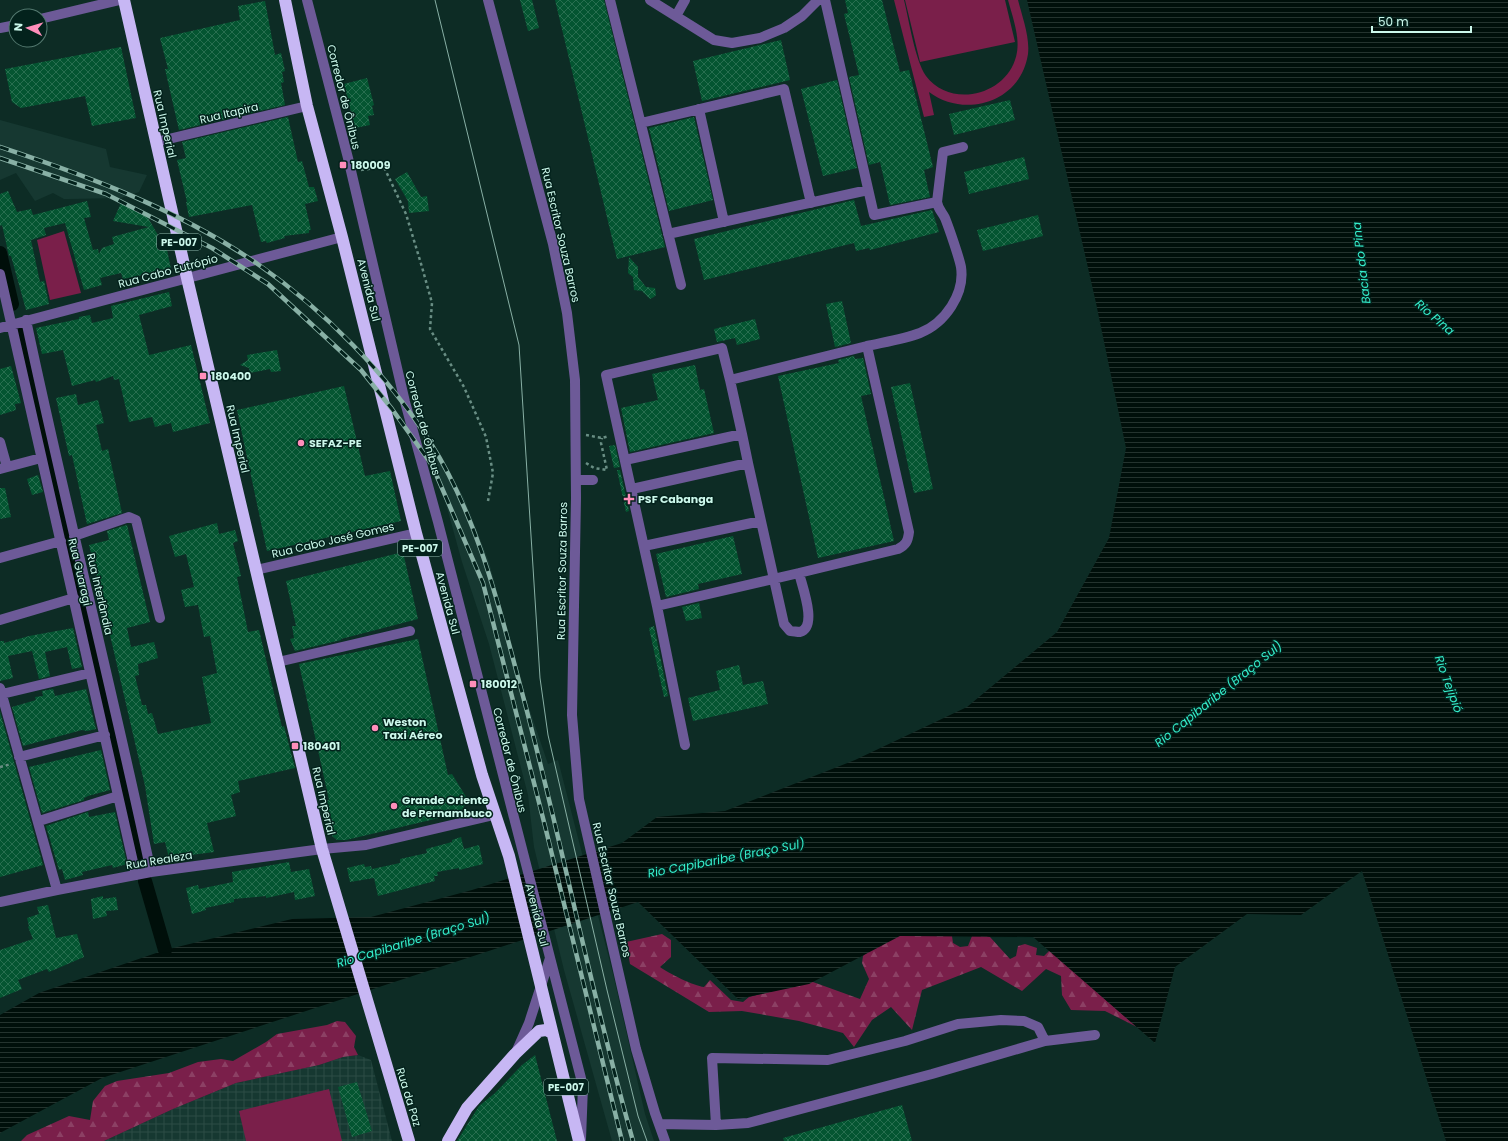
<svg xmlns="http://www.w3.org/2000/svg" width="1508" height="1141" font-family="Poppins,sans-serif">
<defs>
<pattern id="industrial-grid" width="8" height="8" patternUnits="userSpaceOnUse"><rect width="8" height="8" fill="#163831"/><path d="M0 4h8M4 0v8" fill="none" stroke="#2c4c45"/></pattern>
<pattern id="forest-firs" width="22" height="20" patternUnits="userSpaceOnUse"><rect width="22" height="20" fill="#7a1f4a"/><path d="M5 1l3.5 6h-7zM16 11l3.5 6h-7z" fill="#8c4064"/></pattern>
<pattern id="water-rules" width="6" height="5" patternUnits="userSpaceOnUse"><rect width="6" height="5" fill="#000f0a"/><path d="M0 2.5h6" fill="none" stroke="#24332e"/></pattern>
<pattern id="building-cross-hatch" width="8" height="8" patternUnits="userSpaceOnUse"><rect width="8" height="8" fill="#045531"/><path d="M0 0l8 8M0 8l8-8" fill="none" stroke="#276e4f"/></pattern>
</defs>
<rect width="100%" height="100%" fill="#0d2c25"/>
<path fill="#163831" d="M0 120 106 149 110 167 147 175 139 192 121 198 69 199H64L53 193 35 201 16 173 0 180Z
M425 428 464 498 489 562 525 696 548 764 558 760 613 974 645 1114 654 1141H612L564 970 534 847 528 795 489 644 462 562Z"/>
<path fill="url(#industrial-grid)" d="M358 1055 371 1060 392 1141H104L173 1109 236 1083 319 1065 343 1057Z"/>
<path fill="#7a1f4a" d="M894 0H904C909 20 915 60 926 76 950 108 1003 96 1015 60 1022 41 1013 19 1008 0H1018C1022 16 1030 37 1028 54 1021 102 965 119 929 92L934 115 924 117Z
M905 0H1005L1015 42 920 62Z
M64 231 81 293 50 300 37 240Z
M329 1089 342 1141H246L239 1111Z"/>
<path fill="url(#forest-firs)" d="M886 930 952 936 953 943 960 947 968 946 972 936 982 934 990 937 1010 959 1016 956 1018 946 1025 944 1037 948 1036 955 1044 956 1049 951 1057 952 1105 999 1137 1027 1105 1011 1071 1010 1062 995 1061 976 1046 969 1022 991 981 967 922 990 912 1030 891 1007 872 1020 854 1047 843 1033 799 1021 742 1011 709 1012 630 964 626 942 662 934 671 940V957L660 967C668 973 694 986 704 987L710 980 731 1000 743 1002 749 997 769 992 807 975 813 982 860 999 869 979 862 963 863 956Z
M337 1021 345 1022 356 1036 354 1047 358 1055 343 1057 319 1065 236 1083 173 1109 104 1141H21L27 1135 69 1116 90 1120 93 1101 105 1086 117 1081 169 1073 198 1062 221 1059 233 1061 266 1042 277 1034 327 1025Z"/>
<path fill="url(#water-rules)" d="M1027 0H1508V1141H1446L1362 871 1301 915 1247 914 1175 967 1155 1043 1033 937 900 936 809 984 738 999 638 902 102 1078 0 1133V1015L39 993 165 950 292 919 371 917 472 890 622 843 657 817 725 811 855 760 967 707 1057 632 1109 538 1126 448 1096 303Z"/>
<g fill="none" stroke-linecap="round" stroke-linejoin="round">
<path stroke="#000f0a" stroke-width="14" d="M0 253 12 304
M18 327 139 857
M145 881 165 950"/>
</g>
<path fill="url(#building-cross-hatch)" d="M520 0H532L539 28 528 31Z
M555 0H604L665 247 617 259Z
M845 0H882L900 72 909 70 933 167 924 170 930 197 890 205 880 162 869 165 849 77 859 75 844 14 848 13Z
M265 1 275 55 281 53 285 71 282 72 284 82 281 83 285 105 179 130 165 69H168L160 38 240 20 238 6Z
M781 40 790 80 702 101 693 61Z
M121 47 136 118 92 126 85 96 21 108 12 102 5 69Z
M367 78 374 105 372 106 374 115 368 116 370 125 355 128 344 84Z
M837 80 857 168 823 176 801 89Z
M1010 100 1015 120 954 135 949 114Z
M288 117 298 162 302 161 309 187H314L318 201 305 204 311 230H309V233L284 236 285 238 267 243 266 241 261 242 252 205 189 217 186 202H187L177 160 186 158 182 142Z
M694 117 713 200 669 211 649 128Z
M1024 157 1029 179 969 194 964 172Z
M407 172 421 197 427 196 429 211 409 213 408 201 395 179Z
M8 191 17 212 31 209 33 215 87 201 91 217 84 218 93 250 98 249 99 254 102 248 114 244 112 237 149 227 113 221 121 203 147 216 159 237 164 235 171 269 123 279 121 273 100 278 102 285 84 290 65 223 44 228 46 235 31 240 40 282 44 281 49 304 26 310 11 256H9L2 225 0 226V194Z
M854 200 861 226 932 210 939 232 870 250 869 248 856 251 854 243 704 280 694 239Z
M1038 215 1043 236 983 251 977 230Z
M629 257 638 267V277L646 287 655 288 656 295 654 297 650 299 642 291 634 290 633 277 628 273Z
M169 292 172 306 139 315 149 355 191 345 210 423 173 432 171 423 155 427 152 417 129 422 119 379 114 380 113 376 96 382 95 380 72 386 63 350 42 354 36 328 79 319V317L90 315 92 323 113 318 111 306Z
M842 301 851 343 835 347 826 304Z
M755 319 760 339 737 345 735 338 717 342 714 329Z
M277 350 281 371 271 372 270 369 250 373 249 368 240 365 248 360 247 355Z
M854 356 855 359 863 358 871 394 861 396 894 541 818 558 778 376 839 363 838 360Z
M695 365 700 390 704 389 714 433 630 452 621 408 658 400 652 374Z
M11 366 21 403 15 404 16 410 0 415V369Z
M910 383 933 489 914 493 891 387Z
M344 386 365 476 390 471 401 521 267 551 237 410Z
M76 394 78 405 98 400 104 423 96 425 102 451 108 449 122 513 87 524 72 455 69 456 56 398Z
M615 445 620 467 614 468 609 446Z
M617 470H620L629 511 626 512Z
M38 475 43 492 32 495 27 479Z
M0 488H5L11 517 0 519Z
M217 523 219 534 235 530 238 541 233 543 241 576 237 577 248 632 259 630 282 727 284 726 295 768 238 781 240 792 231 795 236 816 207 823 214 852 169 858 165 842 154 844 145 786 107 622 104 623 101 613 106 612 89 545 109 540 107 531 127 525 150 622 127 628 131 647 154 642 158 658 138 664 139 675 135 676 142 705H146L148 714 152 713 158 734 211 723 202 677 217 673 210 636 204 637 198 605 185 607 181 590 194 587 186 554 175 557 169 536Z
M733 536 742 574 698 584 699 589 666 597 656 554Z
M403 552 418 619 341 639V640L295 651 290 639 294 638 292 626H296L286 581Z
M699 603 702 618 686 621 682 607Z
M654 626 668 696 664 697 649 628Z
M73 628 82 667 72 669 67 647 45 652 50 676 39 679 32 651 8 656 13 678 0 681V641H4V643L29 636Z
M418 639 448 775 452 774 466 797V803L462 810 456 814 346 840H337L332 836 323 801 329 800 299 664Z
M739 665 743 685 763 681 768 704 693 721 688 698 720 690 716 671Z
M53 689 55 696 86 689 96 729 87 731 82 730 23 746 12 707 36 700 35 697 43 696 42 691Z
M0 712 43 865 0 877Z
M101 750 110 790 88 796 84 798V800L42 813 29 767Z
M88 812 89 817 115 812 127 864 113 868 112 865 82 872 83 875 65 880 62 869 59 870 46 826Z
M461 837 464 849 479 845 483 864 459 870V868L437 872 438 876H434L435 881 378 896 372 869 400 863V859L427 853 426 849 452 842V840Z
M289 862 291 872 309 869 315 896 295 900 294 892 266 898V896L234 899V902L205 908 206 910 192 914 186 888 198 885 199 889 233 882 232 872Z
M364 864 365 867 371 866 374 878 350 882 347 868Z
M103 896V899L116 897 118 910 106 911 107 916 93 919 91 899Z
M48 905 56 938 77 934 84 957 49 972 47 969 18 980 22 989 0 998V950L33 939 28 927 29 926 27 918 39 914 37 907Z
M535 1055 557 1141H457L479 1106 495 1093 522 1065Z
M357 1082 372 1131 352 1137 338 1087Z
M902 1105 912 1141H784L783 1138Z"/>
<g fill="none" stroke-linecap="round" stroke-linejoin="round">
<path stroke="#698e84" stroke-width="2.5" stroke-dasharray="3 3" stroke-linecap="butt" d="M361 170 384 167 406 214 422 267 432 303 430 329 464 387 486 437 493 473 488 501
M586 435 602 438 609 436
M586 463 594 468 607 470 601 443 602 438
M0 767 11 764"/>
<path stroke="#6d5a98" stroke-width="10" d="M307 0 348 158 405 402 438 522 583 1086 581 1139
M488 0 553 244 567 313 575 380 576 498 572 715 579 799 636 1049 655 1113 665 1141
M610 0 681 285
M650 0 714 40 732 43 760 38 784 28 802 16 818 0
M825 0 874 215 937 202
M676 16 685 0
M40 19 120 0
M0 28 16 25
M699 109 724 222
M641 123 784 89 811 203
M156 142 307 106
M668 234 868 190
M0 274 136 875
M26 320C65 505 112 688 151 872
M0 328 342 237
M867 346C885 342 904 339 920 333 945 323 965 294 961 267 959 257 949 228 945 218 942 212 938 209 937 202L943 152 963 147
M742 434 748 463
M0 442 7 467
M625 460 742 434 730 380 867 346 909 532C908 541 906 545 898 549L799 573C802 586 818 627 800 632 797 632 793 631 790 631L784 624 748 463 632 489
M0 469 41 458
M576 480H593
M74 536 129 517 136 520 160 618
M644 546 761 521
M0 558 61 541
M256 570 416 533
M657 606 799 573
M0 620 74 598
M278 662 410 631
M0 688 57 890
M2 694 90 673
M685 745 657 606 606 375 722 348 730 380
M19 757 105 735
M39 821 118 796
M0 902 57 890 151 872 322 849 366 845 494 815
M517 1050 529 1023 550 958
M659 1124 716 1125 748 1123 932 1074 1045 1041 1095 1035
M716 1125 712 1058 828 1060 905 1041 958 1024 1001 1020 1024 1021 1038 1027 1045 1041"/>
<path stroke="#c7b7f4" stroke-width="12" d="M124 0 187 278 322 849 409 1141
M285 0 307 106 342 237 416 533 482 775 509 856 579 1141
M448 1141 467 1108 515 1054 539 1031 546 1030 552 1033"/>
<path stroke="#88b0a5" stroke-width="1" d="M435 0 519 345 540 678 548 735 607 990 638 1116 647 1141"/>
<g stroke="#88b0a5" stroke-width="4.5">
<path id="rail" d="M0 147C90 177 180 210 259 265 324 310 388 375 430 442 477 516 498 602 520 685 561 836 590 990 633 1141
M0 158 106 194 212 248 268 284 361 370 392 409 432 465 483 583 545 826 622 1141"/>
</g>
<use href="#rail" stroke="#03221c" stroke-width="3" stroke-dasharray="9" stroke-linecap="butt"/>
</g>
<g fill="#ff8eba" stroke="#03221c" stroke-width="1.5">
<rect x="339" y="161" width="8" height="8" rx="2"/>
<rect x="199" y="372" width="8" height="8" rx="2"/>
<circle cx="301" cy="443" r="4"/>
<path d="M627 493h4v4h4v4h-4v4h-4v-4h-4v-4h4z"/>
<rect x="469" y="680" width="8" height="8" rx="2"/>
<circle cx="375" cy="728" r="4"/>
<rect x="291" y="742" width="8" height="8" rx="2"/>
<circle cx="394" cy="806" r="4"/>
</g>
<g text-anchor="middle" dominant-baseline="central" stroke-width="3" stroke-linejoin="round" paint-order="stroke">
<g fill="#03221c" stroke="#90b8ad" stroke-width="1">
<rect x="157" y="234" width="44" height="16" rx="3"/>
<rect x="398" y="540" width="44" height="16" rx="3"/>
<rect x="544" y="1079" width="44" height="16" rx="3"/>
</g>
<g font-size="10" font-weight="bold" fill="#ccf8eb">
<text x="179" y="242">PE-007</text>
<text x="420" y="548">PE-007</text>
<text x="566" y="1087">PE-007</text>
</g>
<g font-size="11" fill="#ccf8eb" stroke="#03221c">
<text transform="translate(344 97) rotate(76)">Corredor de Ônibus</text>
<text transform="translate(229 113) rotate(-13)">Rua Itapira</text>
<text transform="translate(165 124) rotate(77)">Rua Imperial</text>
<text transform="translate(561 235) rotate(77)">Rua Escritor Souza Barros</text>
<text transform="translate(168 271) rotate(-15)">Rua Cabo Eutrópio</text>
<text transform="translate(369 290) rotate(76)">Avenida Sul</text>
<text transform="translate(423 423) rotate(75)">Corredor de Ônibus</text>
<text transform="translate(238 439) rotate(77)">Rua Imperial</text>
<text transform="translate(333 540) rotate(-13)">Rua Cabo José Gomes</text>
<text transform="translate(562 571) rotate(-89)">Rua Escritor Souza Barros</text>
<text transform="translate(80 572) rotate(77)">Rua Guaragi</text>
<text transform="translate(100 594) rotate(77)">Rua Interlândia</text>
<text transform="translate(448 603) rotate(75)">Avenida Sul</text>
<text transform="translate(510 760) rotate(76)">Corredor de Ônibus</text>
<text transform="translate(324 801) rotate(77)">Rua Imperial</text>
<text transform="translate(159 860) rotate(-9)">Rua Realeza</text>
<text transform="translate(612 890) rotate(77)">Rua Escritor Souza Barros</text>
<text transform="translate(537 915) rotate(76)">Avenida Sul</text>
<text transform="translate(409 1097) rotate(73)">Rua da Paz</text>
</g>
<g font-size="11" font-weight="bold" fill="#ccf8eb" stroke="#03221c" text-anchor="start">
<text x="351" y="165">180009</text>
<text x="211" y="376">180400</text>
<text x="309" y="443">SEFAZ-PE</text>
<text x="638" y="499">PSF Cabanga</text>
<text x="481" y="684">180012</text>
<text x="383" y="722">Weston<tspan x="383" dy="13">Taxi Aéreo</tspan></text>
<text x="303" y="746">180401</text>
<text x="402" y="800">Grande Oriente<tspan x="402" dy="13">de Pernambuco</tspan></text>
</g>
<g font-size="12" font-style="italic" fill="#35edcb" stroke="#03221c">
<text transform="translate(1361 263) rotate(-97)">Bacia do Pina</text>
<text transform="translate(1435 317) rotate(41)">Rio Pina</text>
<text transform="translate(1449 684) rotate(70)">Rio Tejipió</text>
<text transform="translate(1218 694) rotate(-39)">Rio Capibaribe (Braço Sul)</text>
<text transform="translate(726 858) rotate(-11)">Rio Capibaribe (Braço Sul)</text>
<text transform="translate(413 940) rotate(-17)">Rio Capibaribe (Braço Sul)</text>
</g>
</g>
<g transform="translate(28 28) rotate(275)"><circle r="19" fill="#03221c" stroke="#53786f"/>
<path d="M0-3L7 15L0 10L-7 15Z" fill="#ff8eba"/>
<text y="-6" font-size="11" font-weight="bold" text-anchor="middle" fill="#ccf8eb">N</text>
</g>
<path d="M1372 26v6h99v-6" fill="none" stroke="#ccf8eb" stroke-width="2"/>
<text x="1378" y="26" font-size="12" fill="#ccf8eb" stroke="#03221c" stroke-width="3" paint-order="stroke">50 m</text>
</svg>
